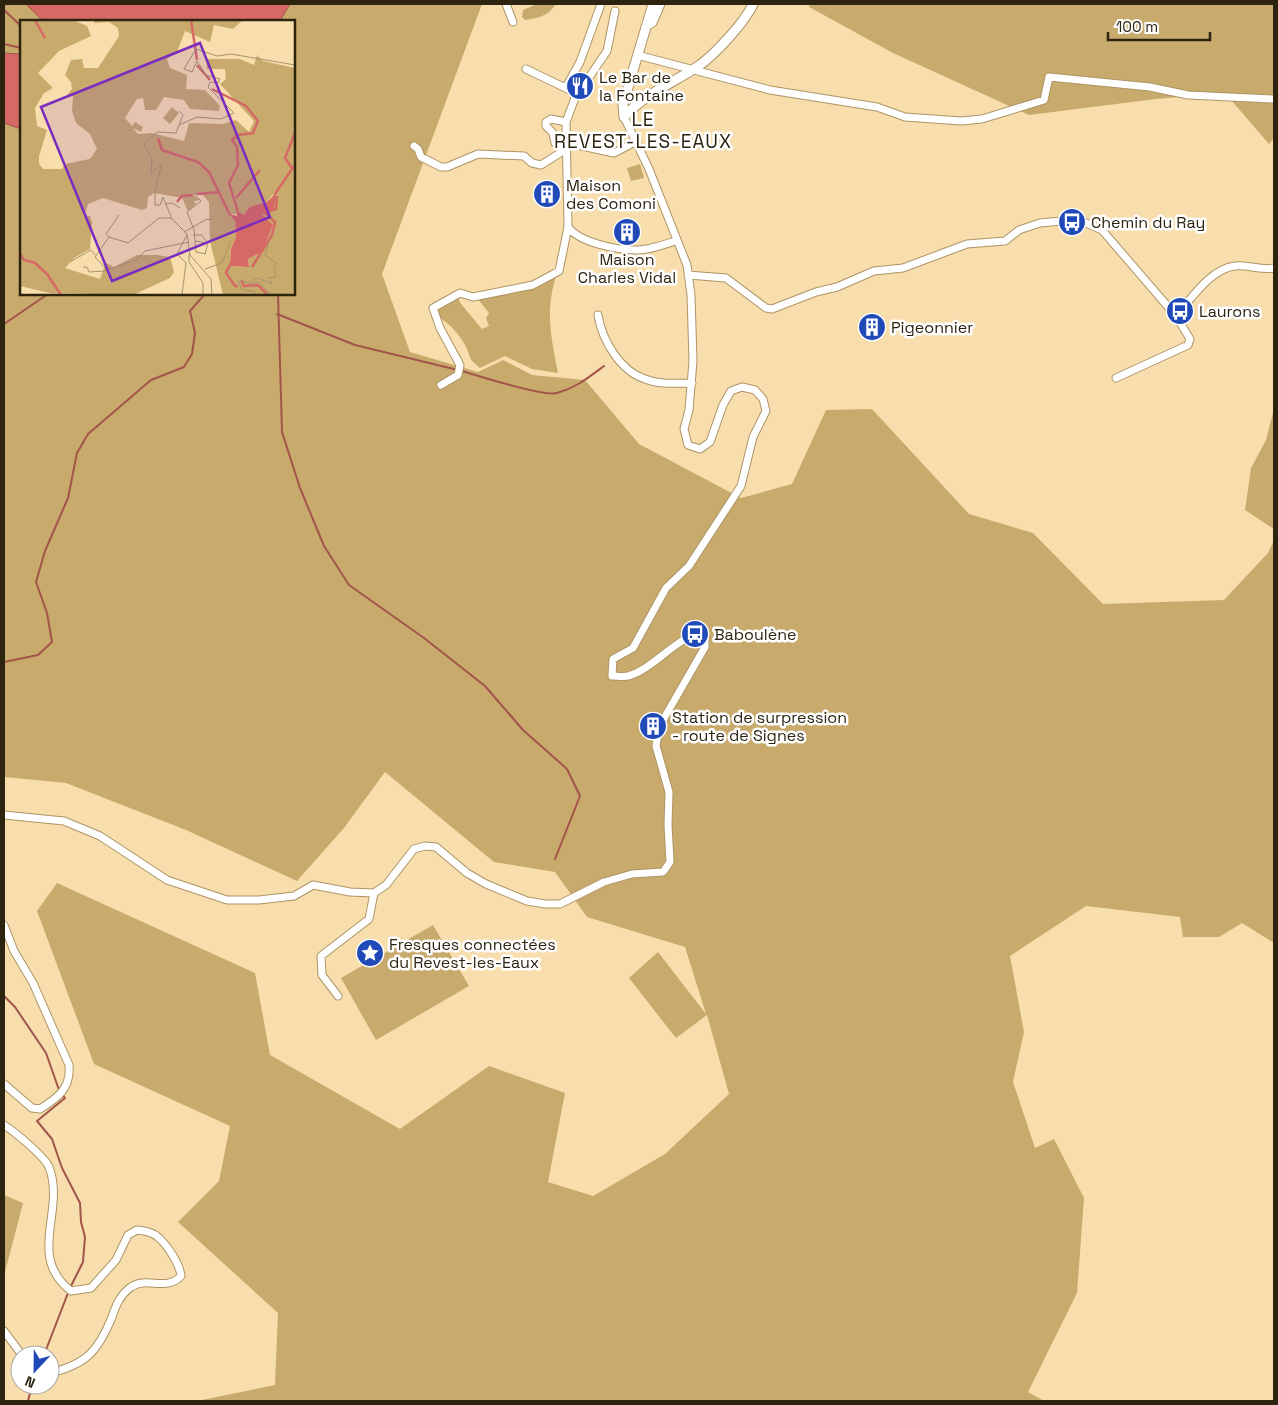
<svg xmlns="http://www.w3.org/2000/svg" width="1278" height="1405" font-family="'Space Grotesk',sans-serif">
<rect width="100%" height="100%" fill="#f7deac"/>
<path fill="#c8aa6c" d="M4 4H26L43 21H21V54L4 53Z
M290 4H482L382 274 410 352 478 372 503 360 532 375 585 380 639 444 741 498 792 484 826 410 872 409 969 514 1033 533 1103 604 1224 600 1268 553 1274 540V943L1242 923 1219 937H1183L1180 917 1086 906 1010 956 1024 1032 1013 1082 1035 1148 1054 1139 1084 1198 1077 1293 1028 1392 1044 1401H197L275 1385 278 1313 178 1222 219 1181 230 1126 94 1064 37 911 57 883 255 973 270 1055 400 1129 489 1066 565 1093 548 1182 593 1196 665 1154 729 1094 707 1015 676 1038 629 978 658 952 706 1014 685 947 587 917 555 872 494 862 385 772 344 828 297 881 186 830 66 783 4 777V123L21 129V294H294V21H280Z
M537 4H556C548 16 539 18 525 20L522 17 523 10Z
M810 4H1274V138L1269 144 1225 93 1156 99 1029 115 893 53 809 7Z
M640 164 644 178 631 181 627 168Z
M556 276C545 313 551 336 558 373L532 369 505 356 480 368C466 357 472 357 465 345 459 334 450 324 440 318L437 310 457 296 461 304 482 329 489 326 486 318 489 313 478 299Z
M1274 409V529L1245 510 1251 468 1266 440Z
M433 925 469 986 376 1040 341 978Z
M4 1195 23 1203 4 1276Z"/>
<path fill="#d56964" stroke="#a3544b" d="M26 4H290L280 21H43Z
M4 53 21 54V129L4 123Z"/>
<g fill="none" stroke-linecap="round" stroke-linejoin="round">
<path stroke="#a3544b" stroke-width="2" d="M4 10 21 26
M4 44 21 48
M278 294 282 432 300 488 324 546 349 585 424 638 485 686 523 730 567 769 580 796 555 859
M277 314 355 345 458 370
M4 324 48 294
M462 371C479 376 544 397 557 393 576 388 589 377 604 366
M4 662 38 655 52 642 47 613 36 582 45 551 68 498 77 453 88 434 151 380 184 367 192 354 195 333 190 311 205 294
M4 996 15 1007 46 1053 59 1090
M63 1096 65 1098 37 1121 52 1139 62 1168 80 1203 81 1222 85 1237 83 1262 71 1286
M44 1355 68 1293
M28 1401 32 1385"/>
<g stroke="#ad9566" stroke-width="9">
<path id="minor" d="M506 4 513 22
M645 27 653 23 661 4
M637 55 770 90 877 107 905 117 961 121 982 119 1044 100 1049 77 1150 87 1188 95 1274 99
M526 69 578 94
M566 87 580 62 601 4
M568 143 614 153 637 141
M414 146 418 149 421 157 441 167H447L478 154 524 156 532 163 541 165 560 153 568 143
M565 147 555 143 553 133 546 126V122L551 119 566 122
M568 227C580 243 617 250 637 250 650 250 663 245 675 241
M688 275 726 278 766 308 772 309 816 292 837 287 874 271 903 268 967 244 1005 241 1019 230 1040 223 1061 221 1086 223 1102 230 1176 316 1190 339 1188 345 1116 378
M598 315C602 340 620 371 645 379 660 385 676 383 692 383
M1176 316C1192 298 1210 269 1235 266 1248 264 1261 271 1274 268
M441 385 458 375 460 365 440 328 433 308 460 293 473 297 533 285 559 271 568 227 566 122 575 98 607 51 615 11
M4 815 64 821 100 836 167 880 227 900H259L294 896 313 885 350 892 374 893
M4 925 14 951 33 983 69 1065C71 1088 59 1097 40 1109L32 1108 4 1084
M338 996 322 975 321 956 369 919 374 893 386 885 414 849 425 846 436 847 467 873 486 884 527 901 545 904H560L604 882 632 874 663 872 670 862 668 825 669 792 656 746 659 727 705 647V637L703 633C678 635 654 669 628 676 623 677 617 676 612 676L613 659 633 648 666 588 689 566 741 486 753 437 766 411 763 399 755 390 742 387 731 391 723 405 710 442 700 449 688 445 684 429 689 410 693 361 691 295 687 265 649 169 624 117
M4 1125C15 1132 44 1156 49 1167 66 1211 26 1256 71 1291L91 1288 116 1260 128 1235 137 1230C145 1231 153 1232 159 1238 168 1246 180 1265 181 1276 166 1292 147 1276 131 1287 120 1295 116 1305 112 1317 98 1351 87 1364 50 1373
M4 1331 22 1355"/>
</g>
<g stroke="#ad9566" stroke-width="11">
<path id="tertiary" d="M624 117C644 94 675 82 700 65 716 53 745 22 753 4
M624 117 623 104 653 4"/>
</g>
<use href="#minor" stroke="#fff" stroke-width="7"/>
<use href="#tertiary" stroke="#fff" stroke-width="9"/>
</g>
<defs>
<g id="restaurant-disc" transform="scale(1.4375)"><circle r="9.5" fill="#1f4ab8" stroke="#fff"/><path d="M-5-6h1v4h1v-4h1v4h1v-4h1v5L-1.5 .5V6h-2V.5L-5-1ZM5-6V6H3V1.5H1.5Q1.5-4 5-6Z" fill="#fff"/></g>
<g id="building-disc" transform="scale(1.4375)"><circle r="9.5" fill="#1f4ab8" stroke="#fff"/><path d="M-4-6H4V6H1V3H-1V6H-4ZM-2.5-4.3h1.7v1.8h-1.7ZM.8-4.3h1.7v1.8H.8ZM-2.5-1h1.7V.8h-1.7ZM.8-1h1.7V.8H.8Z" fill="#fff"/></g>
<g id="bus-disc" transform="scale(1.4375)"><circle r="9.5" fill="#1f4ab8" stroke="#fff"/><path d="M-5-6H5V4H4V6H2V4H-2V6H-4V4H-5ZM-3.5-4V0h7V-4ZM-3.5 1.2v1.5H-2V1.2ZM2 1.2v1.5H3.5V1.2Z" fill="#fff"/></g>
<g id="sight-disc" transform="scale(1.4375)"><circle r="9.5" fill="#1f4ab8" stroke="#fff"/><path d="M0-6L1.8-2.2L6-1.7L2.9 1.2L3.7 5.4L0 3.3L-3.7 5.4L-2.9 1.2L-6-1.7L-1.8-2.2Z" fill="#fff"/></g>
</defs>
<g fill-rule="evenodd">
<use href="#restaurant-disc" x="580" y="86"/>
<use href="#building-disc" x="547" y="194"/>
<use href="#bus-disc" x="1072" y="222"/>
<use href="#building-disc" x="627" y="232"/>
<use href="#bus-disc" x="1180" y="311"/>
<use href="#building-disc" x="872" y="327"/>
<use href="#bus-disc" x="695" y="634"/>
<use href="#building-disc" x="653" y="726"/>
<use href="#sight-disc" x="370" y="953"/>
</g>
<g text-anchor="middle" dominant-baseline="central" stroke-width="5" stroke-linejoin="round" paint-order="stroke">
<g font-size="16" fill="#2d2410" stroke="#fff" text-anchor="start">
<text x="599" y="77">Le Bar de<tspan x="599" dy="18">la Fontaine</tspan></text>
<text x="566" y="185">Maison<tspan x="566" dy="18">des Comoni</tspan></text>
<text x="1091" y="222">Chemin du Ray</text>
<text x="627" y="259" text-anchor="middle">Maison<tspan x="627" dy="18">Charles Vidal</tspan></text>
<text x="1199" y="311">Laurons</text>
<text x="891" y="327">Pigeonnier</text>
<text x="714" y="634">Baboulène</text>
<text x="672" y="717">Station de surpression<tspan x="672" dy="18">- route de Signes</tspan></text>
<text x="389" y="944">Fresques connectées<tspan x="389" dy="18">du Revest-les-Eaux</tspan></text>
</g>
<g font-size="19" letter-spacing="1" fill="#2d2410" stroke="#fff">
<text x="643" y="119">LE<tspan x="643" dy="22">REVEST-LES-EAUX</tspan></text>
</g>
</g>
<g transform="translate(20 20)">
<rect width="275" height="275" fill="#f7deac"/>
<path d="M0 0H53L67 6 71 16 39 31 18 53 33 68 24 73 15 88 17 106 27 110 19 136V144L23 149H42L45 144 70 139 77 129 70 114 56 103 52 91 53 76 47 75 52 69 51 62 45 55 51 40 62 39 64 48H78L99 16 98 8 89 2 74 3V0H223L213 9 194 5 190 22 165 11 157 32 147 39 150 48 167 55 166 69 185 70 200 86 199 91 170 89 164 80 144 77 136 90H125L123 78 117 79 105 98 112 106 115 102 123 107 121 112 113 108 118 114 132 113 164 121 169 103 203 104 216 100 229 112 234 101 200 64 206 59 205 49H187L186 39H220L234 45 237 35 243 41 275 48V275H203L190 221 189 182 182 174 173 175 180 180 174 181 176 184 168 191 162 178 134 173 128 177 127 188 122 190 83 178 68 184 65 195 70 196 72 202 70 229 54 238 45 248 80 259 86 243 94 247 117 235H137L150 237 154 252 150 258 113 275 30 273 0 266ZM253 174 252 189 242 194 253 205 242 232 228 239 229 247 210 246 211 229 216 217 215 201 210 194 224 195 229 187 247 182ZM152 87 159 93 150 104 143 98Z" fill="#c8aa6c" fill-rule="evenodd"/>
<path d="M256 173 254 189 242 194 253 205 242 232 228 239 229 247 210 246 211 229 216 217 215 201 209 194 217 196V191L224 195 229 187 247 182Z" fill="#d56964"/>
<path fill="none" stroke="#d56964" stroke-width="2.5" d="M15 0 25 18M171 0 177 40M177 45 190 60M192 69 226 86 238 101 233 113 218 115 212 120 217 127 218 145 209 163 218 192M138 118 142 130 178 142 189 152 210 195M272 148 265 138 275 113M177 174 200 172M255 174 274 146M216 178 240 150M157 182 162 176 173 175M0 234 4 240 15 243 27 254 41 275M211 243 206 253 215 266H218M232 247 252 215 255 202 245 193 256 189 257 176M221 260 224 266 238 265 248 275"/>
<path fill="none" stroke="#a6946e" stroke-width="1" d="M159 91 163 95 156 113 137 112 124 124 132 140 131 154 139 145 141 146 135 171V185H140L143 177 152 199 167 214M159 105 177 97 201 99 214 93 188 67 190 62 198 63 200 59 186 55 177 41 172 52 164 49 176 29 197 36 211 34 275 45M176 172 175 175 181 181 167 192 174 210 176 232 186 234M145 184 152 183 160 188M164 212 187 199 192 200M167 214 170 235 191 259 192 275M173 215H182L186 221M89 217 108 223 139 198H151M89 217 86 214 99 195M175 221 188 223 185 234M169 234V242L183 263V275M50 242 71 230 75 235M63 247H67L69 252 84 251 116 240 125 231 169 222M86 249 75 237 89 217M185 249 202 243 211 221M223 261 227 263 238 258 252 264 248 258 256 257 254 247 257 244 245 235 249 222M223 261H218L222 270 234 271 237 275M228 264 239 262 251 275M162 275 166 243 157 234 167 215"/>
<path fill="#7b2cbf" fill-opacity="0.15" stroke="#7b2cbf" stroke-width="2.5" d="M180 23 250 197 92 261 21 87Z"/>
<rect width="275" height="275" fill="none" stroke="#2d2410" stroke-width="2.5"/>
</g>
<rect width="1278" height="1405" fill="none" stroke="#2d2410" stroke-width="10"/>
<g transform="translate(35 1370) rotate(202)"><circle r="24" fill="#ffffff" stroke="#aba79f"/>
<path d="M0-4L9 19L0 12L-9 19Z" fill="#1f4ab8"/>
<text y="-8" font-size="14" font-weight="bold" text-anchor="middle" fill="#2d2410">N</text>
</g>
<path d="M1108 32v8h102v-8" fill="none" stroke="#2d2410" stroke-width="2.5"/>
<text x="1116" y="32" font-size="15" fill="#2d2410" stroke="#ffffff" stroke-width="4" paint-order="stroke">100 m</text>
</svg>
